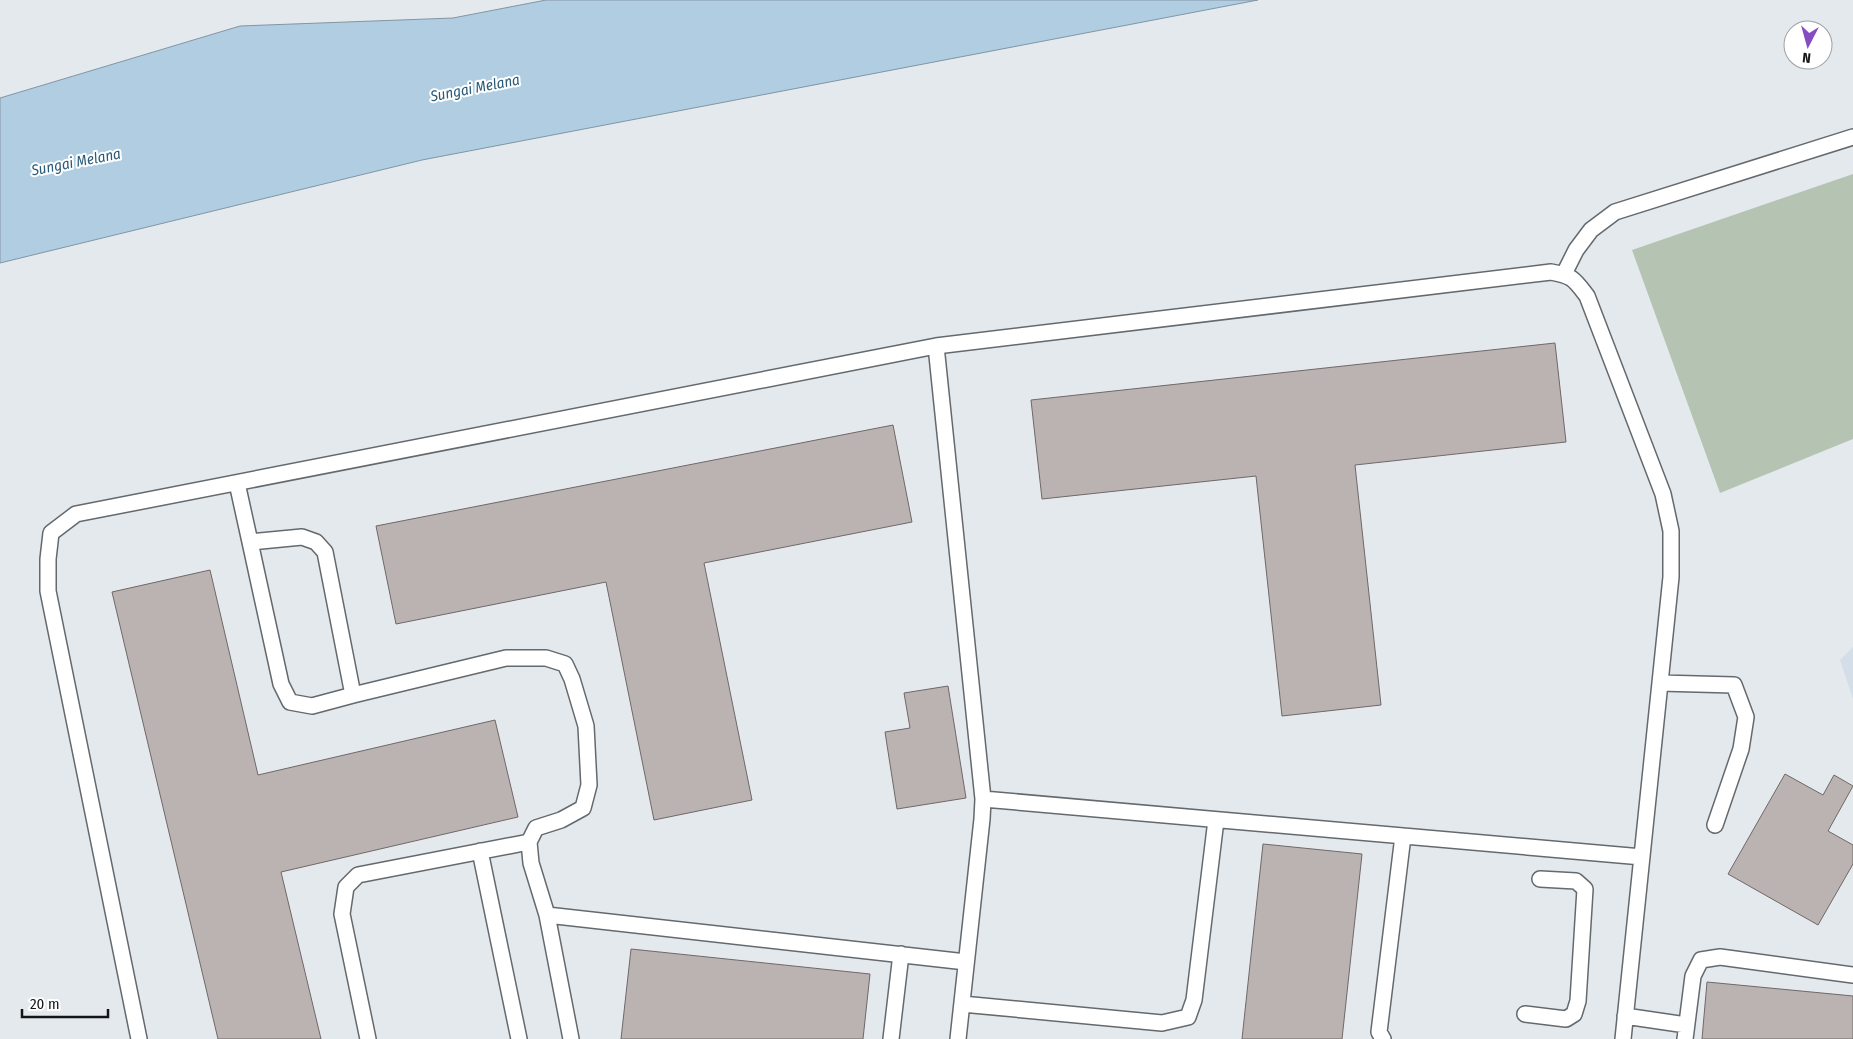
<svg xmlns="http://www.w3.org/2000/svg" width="1853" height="1039" font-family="'Fira Sans Condensed',sans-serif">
<rect width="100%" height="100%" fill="#e4e9ee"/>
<path fill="#d4dee9" d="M1853 647V699L1840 660Z"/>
<path fill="#b5c4b2" d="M1853 174V439L1720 493 1632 250Z"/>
<path fill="#b0cde1" stroke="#8196a4" d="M546 0H1258L422 160 0 263V98L240 26 453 18Z"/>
<path fill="#bbb3b2" stroke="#6f6867" d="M1555 343 1566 442 1355 465 1381 705 1282 716 1256 476 1042 499 1031 400Z
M893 425 912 522 704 563 752 800 654 820 606 582 396 624 376 526Z
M210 570 258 775 495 720 518 817 281 872 321 1039H218L112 592Z
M948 686 966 798 897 809 885 732 910 728 904 693Z
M1785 774 1823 795 1834 775 1853 786 1828 831 1853 845V864L1818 925 1728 874Z
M1263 844 1362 854 1342 1039H1242Z
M631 949 870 974 863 1039H621Z
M1707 982 1853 996V1039H1702Z"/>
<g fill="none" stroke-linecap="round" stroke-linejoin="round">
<g stroke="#64696d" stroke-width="18">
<path id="service" d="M1564 274 1576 250 1591 230 1615 212 1853 137
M936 346 1551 272C1573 276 1574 279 1587 296L1663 494 1671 531V577L1623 1039
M237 483 250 542 302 537 316 542 325 552 353 695 506 658H546L565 664 572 679 586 726 589 785 583 808 561 820 536 828 529 842 531 863 547 915 966 962
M250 542 281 684 290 702 312 706 353 695
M1660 683 1734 685 1746 717 1741 749 1715 825
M983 799 1642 857
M480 851 519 1039
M547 915 571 1039
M962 1004 1162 1023 1188 1017 1194 1000 1216 820
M1525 1014 1566 1019 1574 1014 1578 1001 1585 889 1576 881 1540 879
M1625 1016 1686 1025
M139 1039 48 591V559L51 533 76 514 936 346 983 799 982 819 958 1039
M368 1039 342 914 346 887 358 875 529 842
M891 1039 901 954
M1383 1039 1379 1032 1403 836
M1685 1039 1693 976 1701 960 1720 957 1853 975"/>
</g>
<use href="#service" stroke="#fff" stroke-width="15"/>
</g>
<g text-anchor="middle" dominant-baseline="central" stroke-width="4" stroke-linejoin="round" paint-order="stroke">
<g font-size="15" font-style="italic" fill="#2a5c79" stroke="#fff">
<text transform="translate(475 88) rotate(-11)">Sungai Melana</text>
<text transform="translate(76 162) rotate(-11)">Sungai Melana</text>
</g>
</g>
<g transform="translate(1808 45) rotate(186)"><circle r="24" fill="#ffffff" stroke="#a1a1a2"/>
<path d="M0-4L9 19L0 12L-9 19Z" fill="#864cc2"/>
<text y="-8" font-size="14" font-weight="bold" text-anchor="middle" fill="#141517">N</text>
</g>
<path d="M22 1009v8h86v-8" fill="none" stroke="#141517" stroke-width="2.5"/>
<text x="30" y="1009" font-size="15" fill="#141517" stroke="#ffffff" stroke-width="4" paint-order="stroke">20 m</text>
</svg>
